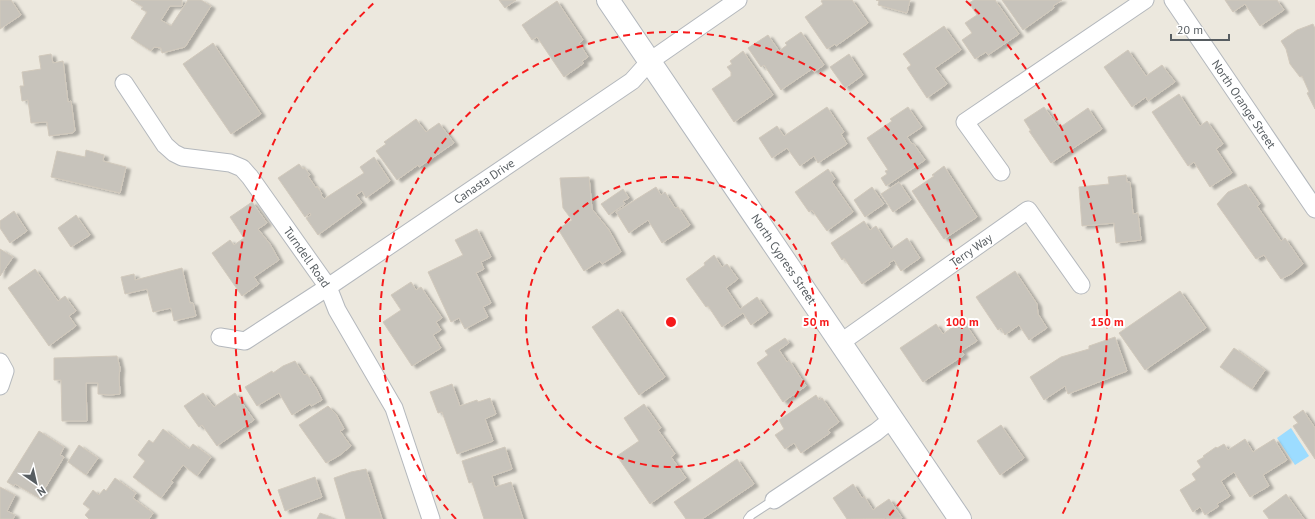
<svg xmlns="http://www.w3.org/2000/svg" width="1315" height="519" font-family="'PT Sans',sans-serif">
<defs>
<filter id="shadow"><feDropShadow dx="4.5" dy="2.5" stdDeviation="1" flood-color="#0004"/></filter>
</defs>
<rect width="100%" height="100%" fill="#ece8de"/>
<path fill="#9cdcff" d="M1291 428 1309 456 1295 465 1277 438Z"/>
<path fill="#c7c3bb" stroke="#d1c9bc" filter="url(#shadow)" d="M0 0H11L21 15 0 29Z
M131 0H182V6H170L161 20 171 26 188 0H201L211 6 185 47 162 53 161 48 154 47 151 51 131 38 147 12 141 9 143 7Z
M499 0H516L505 8Z
M823 0H852L868 23 836 46 835 44 827 49 805 17 823 4 821 1Z
M876 0H910L907 13 878 5 879 1Z
M974 0H995L1019 34 988 55 986 52 975 59 962 40 972 33 965 23 977 15 969 3Z
M1002 0H1062L1053 6 1054 8 1023 30Z
M1225 0H1277L1284 10 1260 26 1245 4 1233 12Z
M557 1 583 40 579 43 588 57 582 61 584 63 564 77 537 37 532 40 522 25Z
M1313 24 1315 29V109L1307 93 1309 92 1302 76 1300 77 1290 64 1286 49 1281 41 1297 30Z
M944 26 961 50 935 68 947 84 927 98 907 68 911 65 903 54Z
M801 32 824 65 814 72 812 69 781 90 764 65 761 67 748 48 768 35 779 51 787 45 785 43Z
M213 43 261 114 231 134 183 64Z
M1128 50 1146 76 1162 65 1175 82 1148 101 1146 97 1132 107 1104 67Z
M743 51 773 95 734 122 712 89 731 76V72L727 67 732 64 730 61Z
M51 54 53 63 63 61 68 102 71 101 75 131 72 133 49 136 47 122 31 123 28 100 22 101 20 86H24L22 72 41 69 39 56Z
M849 54 863 75 845 88 830 67Z
M1179 94 1200 126 1207 121 1223 144 1216 149 1232 173 1210 187 1194 162 1188 166 1152 112Z
M827 107 844 132 841 134 847 144 818 163 814 156 800 166 787 148 772 158 759 138 777 126 784 136Z
M908 107 922 127 907 137 912 144 913 143 925 160 886 186 881 178 887 174 885 171 888 170 867 138 892 121 890 119Z
M1044 107 1059 128 1088 108 1102 129 1051 163 1029 131H1031L1024 120Z
M416 119 426 132 439 123 454 143 419 167 418 165 397 180 376 151 386 144 384 142Z
M86 150 104 155 103 161 126 167 120 193 51 177 57 151 85 157Z
M374 157 390 181 366 198 362 191 356 195 362 203 318 235 306 218 311 215 310 213 305 217 278 178 299 164 303 169 304 167 310 175 308 176 316 188 317 186 322 194 321 195 324 199 364 173 360 167Z
M944 166 977 217 944 239 912 191 934 176 932 175Z
M828 169 835 179 832 182 853 212 827 231 812 210 809 212 795 192Z
M1126 175 1127 182H1130L1133 214 1138 213 1141 240 1116 243 1114 223 1082 226 1079 187 1109 184 1108 177Z
M589 177 592 209 609 230 621 252 602 264 600 261 584 271 558 229 572 220 563 208 560 178Z
M899 182 911 200 893 212 881 194Z
M1246 184 1260 204 1257 206 1281 241 1285 238 1303 264 1291 274 1281 279 1264 255 1256 259 1217 204 1228 192Z
M656 187 661 195 665 192 675 208 678 207 690 225 662 243 648 220 629 233 616 212Z
M872 187 884 204 865 217 854 200Z
M623 189 629 198 623 201 625 204 609 215 601 204Z
M252 202 267 223 258 229 270 244 279 260 254 277 259 284 242 296 212 253 230 240 234 245 244 238 230 217Z
M14 211 27 231 10 243 0 228V221Z
M76 215 90 235 71 247 58 228Z
M864 221 870 230 876 226 891 249 907 238 920 258 901 271 894 260 889 263 890 265 862 284 844 258 842 260 831 243Z
M477 229 491 257 481 262 484 269 476 273 491 303 483 307 488 317 465 329 459 318 451 322 428 272 463 255 455 240Z
M0 249 13 257 0 276Z
M714 255 722 267 727 264 738 279 726 288 740 309 757 297 768 313 751 325 743 313 722 327 708 306 706 307 686 279 705 265 704 263Z
M182 268 190 303H193L196 316 174 321 171 308 153 312 147 289 125 294 121 277 134 274 135 280Z
M35 269 58 301 65 296 76 311 69 316 76 326 49 346 8 288Z
M1015 271 1037 304 1038 314 1047 328 1029 340 1019 325 1005 335 1001 328 998 330 976 297Z
M411 282 416 290 421 287 442 318 436 322 441 330 433 335 441 348 412 366 383 322 401 310 391 295Z
M1180 291 1206 328 1145 370 1119 333Z
M618 309 665 377 639 395 592 327Z
M963 320 977 341 961 351 964 355 923 382 900 348 936 324 943 334Z
M1115 337 1127 371 1068 394 1065 386 1044 400 1030 377 1061 357 1089 349V346Z
M785 338 789 343 779 350 787 362 789 360 806 386 783 402 757 363 768 355 765 351Z
M1234 348 1265 370 1252 389 1220 367Z
M117 356 120 368 119 377 120 394 110 395 98 394V383H86L87 421H62L61 380H54V358Z
M295 361 304 375 307 374 316 388 322 400 311 406 310 404 292 415 279 393 257 406 245 387 272 371 273 373 283 366Z
M452 384 460 406 477 400 478 402 490 398 496 414 485 419 493 441 457 454 442 412 438 413 430 392Z
M203 393 214 407 235 393 254 420 217 446 202 425 199 427 184 406Z
M816 395 819 400 822 398 839 422 828 430 830 433 801 453 794 443 785 449 775 435 784 429 779 420Z
M644 404 661 428 658 430 675 454 671 457 686 478 650 504 617 456 639 441 624 418Z
M328 406 336 414 344 429 340 431 351 446 340 455 326 463 299 425Z
M1303 410 1315 428V459L1293 426 1298 423 1293 417Z
M1001 425 1024 458 1000 475 977 441Z
M163 429 189 449 193 444 211 457 197 476 183 465 171 481 173 482 161 498 133 477 145 461 138 455 149 440 153 443Z
M39 431 64 447 60 455 64 457 39 498 15 484 14 486 7 482Z
M1245 439 1253 452 1274 439 1287 460 1263 475 1269 486 1250 497 1234 472 1221 481 1230 496 1217 504 1219 506 1205 515 1200 507 1193 512 1180 490 1196 480 1192 474 1201 467 1197 461 1204 457 1203 456 1216 447 1217 448 1224 444 1228 450Z
M79 445 98 458 86 475 68 462Z
M505 447 512 469 492 476 495 487 511 482 523 519H484L472 482 469 483 462 461Z
M737 459 754 484 702 519H686L674 502Z
M366 469 382 519H346L334 478 351 472Z
M315 477 322 497 285 511 278 490Z
M115 478 136 493 133 498 153 513 149 519H89L85 515 90 509 83 504 93 490 99 495 104 489 106 491Z
M853 484 862 498 864 496 873 510 889 499 902 518 847 519 833 498Z
M0 487 15 495 7 511 15 515 13 519H0Z
M1286 494 1304 519H1269L1263 511Z
M320 513 331 517 333 519H317Z"/>
<g fill="none" stroke-linecap="round" stroke-linejoin="round">
<g stroke="#b4b8bd" stroke-width="10">
<path id="lane" d="M748 519 751 515 774 500"/>
</g>
<g stroke="#b4b8bd" stroke-width="19">
<path id="street" d="M1173 0 1315 209
M124 83 165 145 174 153 182 157 230 163 242 168 250 177 328 287 337 310 394 408 431 519
M1001 172 965 122 1145 0
M220 337 245 341 328 287 632 81 650 61 738 0
M840 343 1028 210 1081 285
M0 362 5 371 0 386
M774 500 876 432 892 419"/>
</g>
<g stroke="#b2b7bd" stroke-width="24">
<path id="secondary" d="M608 0 960 519"/>
</g>
<use href="#lane" stroke="#fff" stroke-width="8"/>
<use href="#street" stroke="#fff" stroke-width="17"/>
<use href="#secondary" stroke="#fff" stroke-width="22"/>
</g>
<g fill="none" stroke="#f61a1b" stroke-width="2" stroke-dasharray="7 5">
<circle cx="671" cy="322" r="145"/>
<path d="M456 519A291 291 0 1 1 886 519"/>
<path d="M281 517A436 436 0 0 1 376 1M966 1A436 436 0 0 1 1061 517"/>
</g>
<g text-anchor="middle" dominant-baseline="central" stroke-width="4" stroke-linejoin="round" paint-order="stroke">
<g font-size="12" fill="#575d61" stroke="#fff">
<text transform="translate(1244 104) rotate(56)">North Orange Street</text>
<text transform="translate(484 181) rotate(-34)">Canasta Drive</text>
<text transform="translate(971 250) rotate(-35)">Terry Way</text>
<text transform="translate(307 257) rotate(55)">Turndell Road</text>
<text transform="translate(784 259) rotate(56)">North Cypress Street</text>
</g>
</g>
<circle cx="671" cy="322" r="6" fill="#f61a1b" stroke="#fff" stroke-width="2"/>
<g font-size="12" text-anchor="middle" font-weight="bold" fill="#f61a1b" stroke="#fff" stroke-width="4" stroke-linejoin="round" paint-order="stroke">
<text x="816" y="326">50 m</text>
<text x="962" y="326">100 m</text>
<text x="1107" y="326">150 m</text>
</g>
<g transform="translate(36 483) rotate(146)" stroke="#ffffff" stroke-width="3" paint-order="stroke">
<path d="M0-3L7 15L0 10L-7 15Z" fill="#575d61"/>
<text y="-6" font-size="11" font-weight="bold" text-anchor="middle" fill="#575d61">N</text>
</g>
<path d="M1171 34v6h58v-6" fill="none" stroke="#575d61" stroke-width="2"/>
<text x="1177" y="34" font-size="12" fill="#575d61" stroke="#ffffff" stroke-width="3" paint-order="stroke">20 m</text>
</svg>
